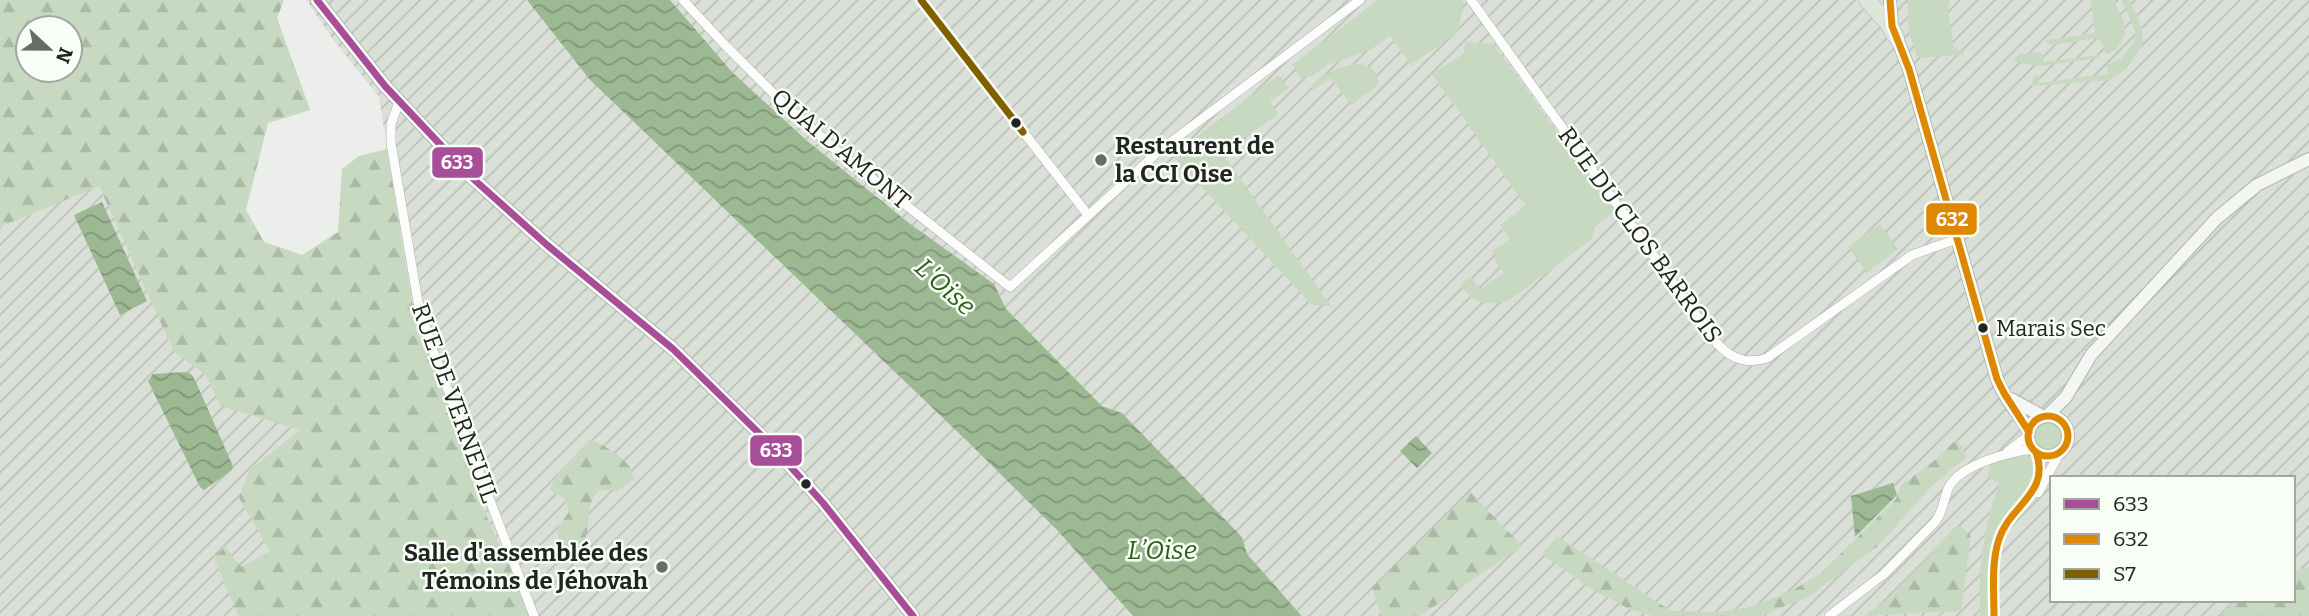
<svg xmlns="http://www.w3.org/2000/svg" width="2309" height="616" font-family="Bitter,serif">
<defs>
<pattern id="industrial-furrows" width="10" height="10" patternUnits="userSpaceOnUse" patternTransform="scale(1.75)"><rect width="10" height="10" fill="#dae0d8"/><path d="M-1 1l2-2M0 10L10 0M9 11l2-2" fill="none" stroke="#bbc0b9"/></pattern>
<pattern id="forest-firs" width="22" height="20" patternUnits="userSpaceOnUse" patternTransform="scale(1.75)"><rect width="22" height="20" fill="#c7d9c1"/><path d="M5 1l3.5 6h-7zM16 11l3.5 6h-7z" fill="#abbaa6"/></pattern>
<pattern id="water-waves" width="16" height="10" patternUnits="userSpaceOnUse" patternTransform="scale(1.75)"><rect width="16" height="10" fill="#9db994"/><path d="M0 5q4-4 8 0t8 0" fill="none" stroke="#809678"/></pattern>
</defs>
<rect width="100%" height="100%" fill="#ebeeea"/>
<path fill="url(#industrial-furrows)" d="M306 0H527L590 80 968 442 1058 531 1133 616H532L481 504 413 308 379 97 332 38Z
M670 0H2309V567L2293 571V478H2052V600H2236L2220 616H1303L1246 554 1242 537 1122 413 1102 406 1005 309 994 284 909 223 806 140 731 72Z
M99 185 311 405 414 616H0V227Z"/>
<path fill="#c7d9c1" d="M1378 0H1461L1464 2 1458 32 1411 65 1390 36 1370 50 1327 65 1312 76 1301 78 1292 65Z
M1907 0H1950L1948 10 1954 47 1965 54 1924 58 1917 56 1909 32Z
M2091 0H2113C2120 14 2132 29 2120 44 2116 50 2113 52 2106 54L2100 40 2097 38 2051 45 2047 43 2046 40 2095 33Z
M2121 0H2130L2142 28V46L2127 68 2110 80 2032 86 2033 77 2038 74 2039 83 2108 74 2107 65 2122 58 2134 41 2135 30Z
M1465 42 1494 44 1615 212 1595 225 1592 239 1508 301C1485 305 1474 304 1460 285L1471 277 1480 290 1504 273 1494 258 1495 256 1492 251 1510 239 1500 225 1526 206 1432 74 1464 53Z
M2039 52 2042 54 2044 62 2099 55V58L2040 66 2015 62V59L2019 54Z
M1362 64C1371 66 1377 72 1379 82L1377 86 1351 105 1331 78 1313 90 1311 86C1325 71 1342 65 1362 64Z
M1279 75 1289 88 1270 101 1278 114 1222 153 1331 306 1312 305 1172 155Z
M1880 224 1898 249 1867 273 1848 247Z
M2034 436a14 14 0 1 1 28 0a14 14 0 1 1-28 0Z
M2025 455 2035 461C2047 485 2006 508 1997 529 1986 552 1990 590 1989 616H1980C1978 572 1983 523 2000 483L1988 478 1990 465 2010 457Z"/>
<path fill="url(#forest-firs)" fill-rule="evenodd" d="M0 0H284L277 18 310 110 268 123 246 210 264 242 302 255 338 232 342 169 359 156 387 149 413 308 421 337 433 362 481 504 532 616H238L213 556 226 547 241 567 270 551 239 498 249 470 300 430 221 406 205 374 174 352 99 186 0 227ZM28 28H70V70H28Z
M589 440C598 440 627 460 631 469 632 471 633 478 634 480L616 491 600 490C583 506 592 520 585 539 581 549 573 555 566 561L560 557 557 528 569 512 566 500 550 490 558 473Z
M1956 440 1962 446 1966 457 1931 487 1878 546 1808 597 1759 616H1653L1629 609 1588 587 1542 554 1557 536 1671 611 1721 612 1750 607 1793 590 1821 573 1896 499 1901 485 1934 461Z
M1470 492 1522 546 1420 616H1381L1372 588Z
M1961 526 1971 536 1961 611 1864 616 1892 596 1955 527Z
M2309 567V616H2220L2236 600H2293V571Z"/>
<path fill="url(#water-waves)" d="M527 0H670L732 72 806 140 909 223 994 284 1006 309 1102 406 1122 413 1242 537 1247 554 1302 616H1133L1058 531 968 442 590 80Z
M102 202 147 301 120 315 74 215Z
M187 372 192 375 195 380 233 466 232 470 204 490 200 487 148 381 153 374Z
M1416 436 1432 453 1417 468 1400 451Z
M1893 483 1897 495 1855 537 1851 496Z"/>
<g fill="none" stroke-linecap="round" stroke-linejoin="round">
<g stroke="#afb1ae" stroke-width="10">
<path id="street" d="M683 0 724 44 789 109 835 149 1010 287 1159 151 1360 0
M921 0 1088 215
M1471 0 1711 336C1726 356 1743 366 1767 358L1912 255 1957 239
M399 102 391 124V143L418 302 432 348 534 616
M2008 451 2028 436
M2038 493 2060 452
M1829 616 1884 574 1935 522C1944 511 1943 499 1949 487 1961 464 2010 452 2033 449
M1994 616C1995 590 1991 560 2000 535 2011 507 2055 486 2036 452"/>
</g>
<g stroke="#afb1ae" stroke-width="14">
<path id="secondary" d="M317 0 385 86 469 175 547 245 673 349 772 446 823 503 913 616
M1890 0 1892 26 1909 69 1997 379C2004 400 2020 413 2029 432
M2011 399 2044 417
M2047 416 2066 397 2091 355 2217 218 2257 185 2309 159
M2028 436a20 20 0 1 1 40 0a20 20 0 1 1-40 0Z"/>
</g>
<g stroke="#c7c9c7" stroke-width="18">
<path id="highway" d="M1867 0 1887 22 1896 37"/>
</g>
<use href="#street" stroke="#fcfcfc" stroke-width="9"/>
<use href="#secondary" stroke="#f3f6f2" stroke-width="12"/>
<use href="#highway" stroke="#dee6dc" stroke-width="16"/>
<g stroke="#f8fdf6" stroke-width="12">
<path id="bus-1" d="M317 0 385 86 469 175 547 245 673 349 772 446 823 503 913 616"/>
</g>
<g stroke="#f8fdf6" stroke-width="12">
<path id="bus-2" d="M1890 0 1892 26 1909 69 1997 379 2004 393 2029 432
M2028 436a20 20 0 1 1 40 0a20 20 0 1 1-40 0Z
M1994 616C1994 591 1991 563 1999 539 2010 505 2051 493 2036 452"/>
</g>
<g stroke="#f8fdf6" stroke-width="12">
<path id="bus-3" d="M921 0 1023 132"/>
</g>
<use href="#bus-1" stroke="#a84d97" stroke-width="7"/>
<use href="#bus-2" stroke="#de8703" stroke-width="7"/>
<use href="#bus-3" stroke="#806000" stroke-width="7"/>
</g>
<g fill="#222421" stroke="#f8fdf6" stroke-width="2.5">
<circle cx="1016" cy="123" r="6"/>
<circle cx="1983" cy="328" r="6"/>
<circle cx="806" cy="484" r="6"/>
</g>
<g fill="#686b67" stroke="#f8fdf6" stroke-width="2.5">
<circle cx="1101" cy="160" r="7"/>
<circle cx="662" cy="567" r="7"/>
</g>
<g text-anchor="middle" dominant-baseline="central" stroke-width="5" stroke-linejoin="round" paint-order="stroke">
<g font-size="22" fill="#222421" stroke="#f8fdf6" text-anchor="start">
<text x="1996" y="328">Marais Sec</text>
</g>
<g font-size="24" font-weight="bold" fill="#222421" stroke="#f8fdf6" text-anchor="start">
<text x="1115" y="146">Restaurent de<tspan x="1115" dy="28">la CCI Oise</tspan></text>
<text x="648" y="553" text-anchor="end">Salle d'assemblée des<tspan x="648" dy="28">Témoins de Jéhovah</tspan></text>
</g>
<g font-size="24" fill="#222421" stroke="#f8fdf6">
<text transform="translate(841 149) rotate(40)">QUAI D'AMONT</text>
<text transform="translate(1640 235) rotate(54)">RUE DU CLOS BARROIS</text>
<text transform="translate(455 403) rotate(70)">RUE DE VERNEUIL</text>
</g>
<g font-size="26" font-style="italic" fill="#2d5e18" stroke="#f8fdf6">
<text transform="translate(945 287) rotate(42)">L'Oise</text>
<text x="1162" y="550">L’Oise</text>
</g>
</g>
<g stroke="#f8fdf6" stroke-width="2.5">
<rect x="431" y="146" width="53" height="33" rx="7" fill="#a84d97"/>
<rect x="1925" y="202" width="53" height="34" rx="7" fill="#de8703"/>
<rect x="749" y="434" width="54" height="33" rx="7" fill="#a84d97"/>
</g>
<g font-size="19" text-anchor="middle" font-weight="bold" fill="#fff">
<text x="457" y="169">633</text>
<text x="1952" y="226">632</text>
<text x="776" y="457">633</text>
</g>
<rect x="2050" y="476" width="245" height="126" fill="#f8fdf6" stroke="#a2a6a1" stroke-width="2"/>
<rect x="2064" y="499" width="35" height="10" fill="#a84d97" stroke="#a2a6a1" stroke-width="2"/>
<text x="2113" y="511" font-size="21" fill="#222421">633</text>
<rect x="2064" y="534" width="35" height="10" fill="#de8703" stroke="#a2a6a1" stroke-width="2"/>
<text x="2113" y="546" font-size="21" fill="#222421">632</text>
<rect x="2064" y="569" width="35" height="10" fill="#806000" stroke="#a2a6a1" stroke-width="2"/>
<text x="2113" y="581" font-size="21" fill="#222421">S7</text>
<g transform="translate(49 49) rotate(112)"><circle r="33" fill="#f8fdf6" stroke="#a2a6a1" stroke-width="2"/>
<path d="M0-5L12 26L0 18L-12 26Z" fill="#686b67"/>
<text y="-10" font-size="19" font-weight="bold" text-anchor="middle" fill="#222421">N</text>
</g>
</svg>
